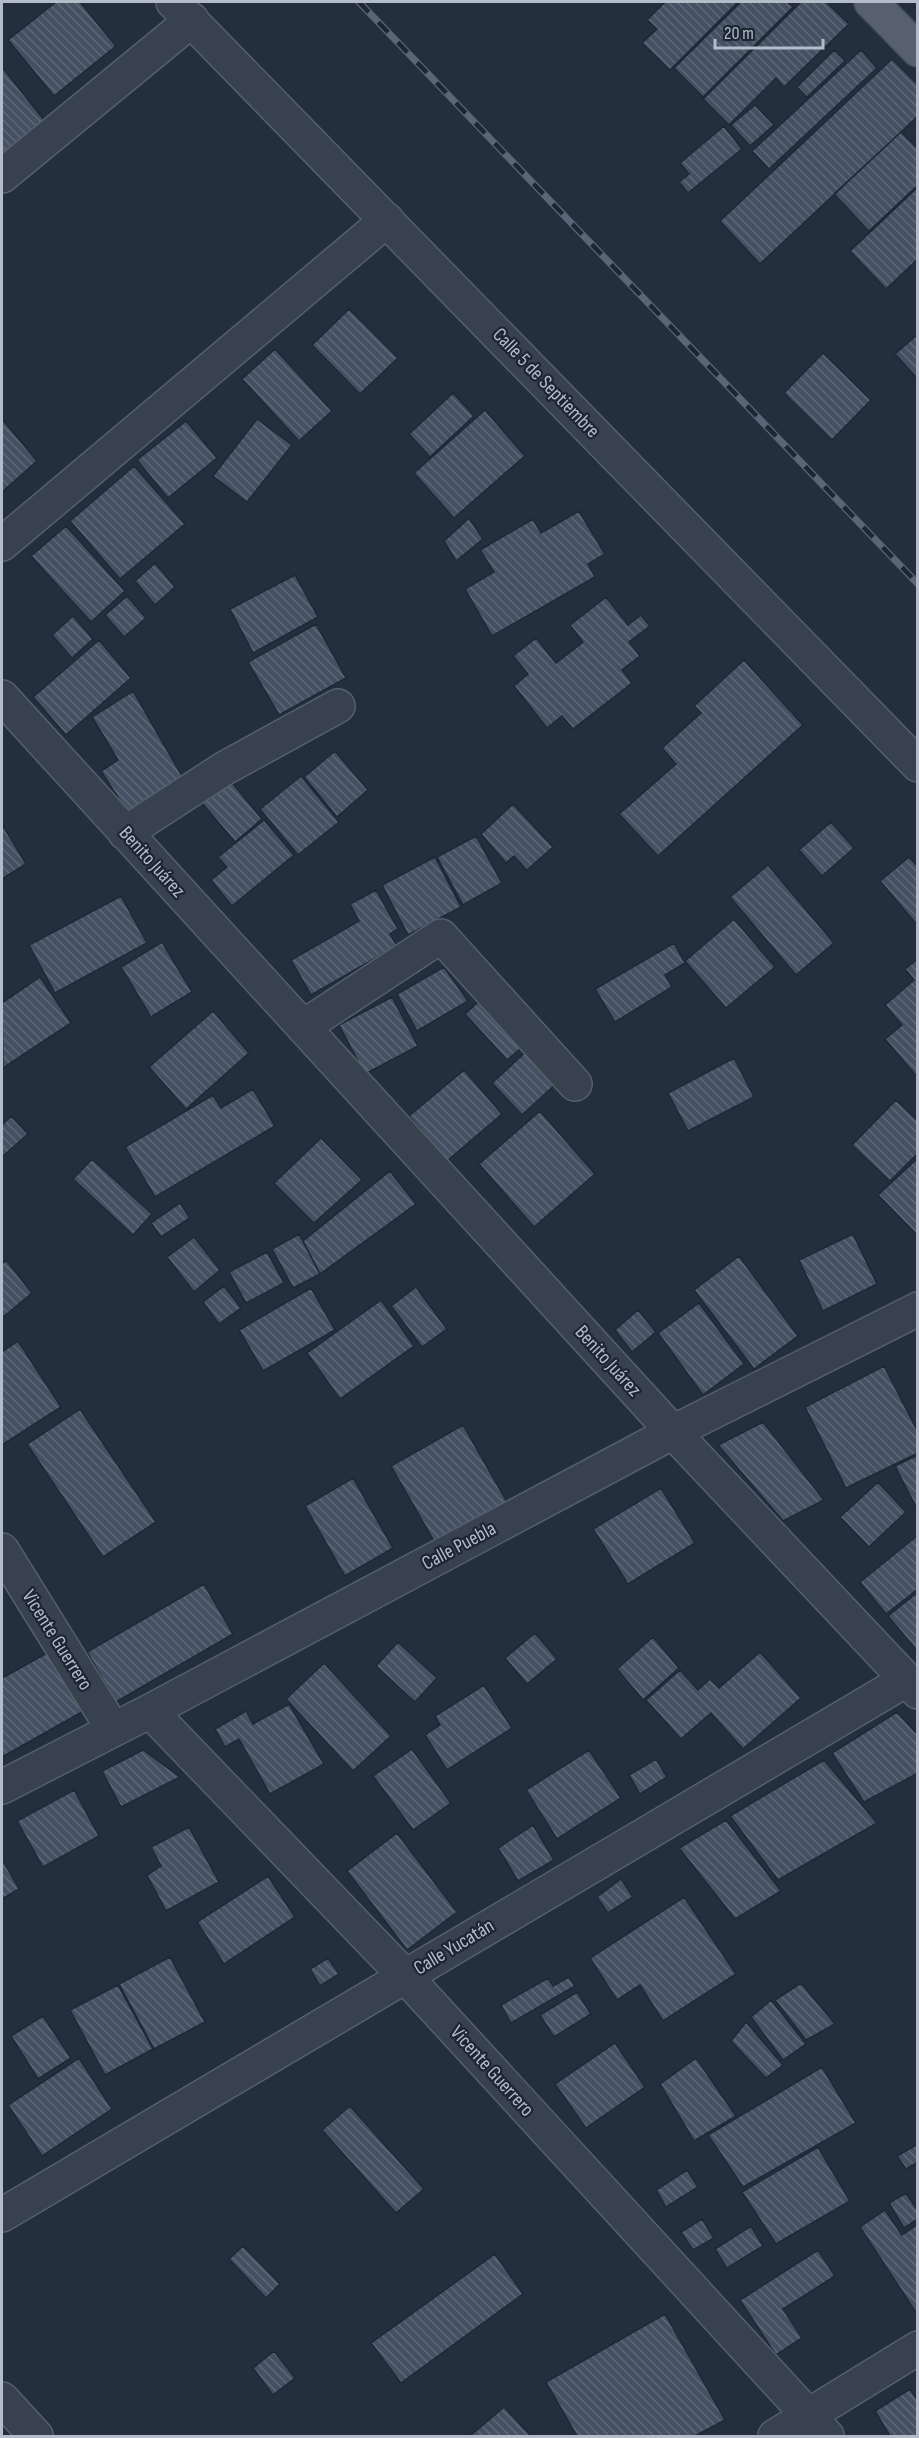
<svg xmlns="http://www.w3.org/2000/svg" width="919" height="2438" font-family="'Sofia Sans Condensed',sans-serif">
<defs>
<pattern id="building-back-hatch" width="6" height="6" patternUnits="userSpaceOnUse" patternTransform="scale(1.5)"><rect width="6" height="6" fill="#455162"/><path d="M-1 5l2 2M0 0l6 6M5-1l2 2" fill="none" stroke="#5d6877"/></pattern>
</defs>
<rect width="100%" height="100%" fill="#242f3e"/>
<path fill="url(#building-back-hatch)" stroke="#1f2835" stroke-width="1.5" d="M56 2H80L116 46 54 96 8 40Z
M665 2H738L670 70 642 43 657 29 647 20Z
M741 2H787L793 7 703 97 674 68Z
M801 2H826L849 24 784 87 776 78 729 125 703 99Z
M834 50 845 61 807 97 797 87Z
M861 50 877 68 769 169 752 151Z
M892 59 918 85V116L760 264 720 221Z
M2 67 44 120 2 154Z
M755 105 774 125 750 146 731 125Z
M724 126 742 149 688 193 679 182 689 174 680 163Z
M901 132 918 149V185L869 231 834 194Z
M918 187V259L886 289 850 251Z
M349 309 398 358 360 394 312 345Z
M918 334V379L895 354Z
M275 349 332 411 299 441 242 379Z
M823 353 871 400 832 440 784 393Z
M453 393 474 416 430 457 409 434Z
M485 410 525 456 454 518 414 473Z
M2 419 37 461 2 492Z
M257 419 292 445 247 502 213 476Z
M186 421 217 458 168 498 137 460Z
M134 466 185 524 120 579 70 521Z
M579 511 605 554 588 564 595 577 492 636 465 589 494 572 480 550 533 519 541 533Z
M469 518 483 539 456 561 444 541Z
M66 526 125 591 91 622 31 556Z
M155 563 175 587 155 605 135 581Z
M295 575 318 617 253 653 230 609Z
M127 596 146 618 124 637 105 615Z
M606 597 628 625 641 615 650 626 629 642 640 656 622 670 632 683 573 729 562 716 547 728 514 686 528 674 513 656 536 638 556 663 583 642 570 625Z
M73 616 93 639 72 658 52 635Z
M316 624 346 678 279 715 248 662Z
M99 640 131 678 66 735 33 697Z
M744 660 803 725 658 856 619 814 676 764 662 748 701 713 694 706Z
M133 691 186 783 133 821 101 771 118 760 92 717Z
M335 751 368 790 337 817 304 777Z
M301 776 339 822 298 855 260 809Z
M229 779 262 819 235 842 201 802Z
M513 804 553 847 527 870 514 856 506 863 481 834Z
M264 820 294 855 232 906 211 880 227 867 218 857Z
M831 822 854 848 822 876 799 850Z
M2 824 26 864 2 879Z
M476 836 502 883 463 905 437 857Z
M435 857 461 907 408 935 382 885Z
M909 857 918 867V926L880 881Z
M768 865 834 943 796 975 730 897Z
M376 890 398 929 390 934 397 946 311 995 291 960 359 921 350 904Z
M121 896 147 943 55 993 29 945Z
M734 919 775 967 726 1008 685 961Z
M162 942 192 992 151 1017 121 967Z
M674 943 685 963 665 975 672 987 615 1022 595 989Z
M918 959V1078L885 1039 902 1025 885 1005 914 980 905 969Z
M444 967 468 1001 417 1031 397 994Z
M40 977 71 1023 3 1068 2 1003Z
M487 994 529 1041 507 1060 465 1014Z
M392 997 418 1046 365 1074 339 1025Z
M213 1011 249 1053 186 1109 149 1067Z
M530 1048 560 1080 522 1115 492 1083Z
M734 1058 754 1097 688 1131 668 1093Z
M464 1070 502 1114 447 1161 409 1116Z
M253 1089 275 1126 155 1197 125 1147 213 1095 221 1108Z
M896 1100 918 1121V1153L890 1181 852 1145Z
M540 1111 595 1174 534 1227 479 1164Z
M11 1116 28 1134 2 1157V1125Z
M321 1138 362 1180 314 1223 274 1183Z
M918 1158V1236L878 1195Z
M92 1159 152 1214 133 1235 73 1179Z
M390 1171 416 1204 320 1274 303 1241Z
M180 1203 190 1218 161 1237 151 1223Z
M299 1234 320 1274 293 1288 272 1249Z
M853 1234 877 1284 823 1311 799 1260Z
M194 1237 220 1270 194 1292 167 1257Z
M267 1252 284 1283 246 1303 229 1272Z
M739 1256 798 1336 754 1369 694 1290Z
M6 1260 32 1293 2 1318V1264Z
M224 1286 241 1308 219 1324 203 1302Z
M416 1287 447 1329 422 1347 391 1306Z
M311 1288 335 1330 263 1371 239 1330Z
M381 1300 414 1346 340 1399 307 1353Z
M699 1303 744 1364 703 1395 658 1333Z
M638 1310 656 1332 632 1352 615 1330Z
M18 1341 61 1407 2 1445V1352Z
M884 1366 918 1432V1453L846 1488 805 1407Z
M80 1409 156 1522 103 1557 27 1444Z
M763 1422 824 1500 783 1521 718 1445Z
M463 1425 507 1502 435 1543 391 1466Z
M918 1455V1509H917L895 1466Z
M353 1478 393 1548 345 1576 305 1506Z
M878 1482 906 1512 869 1547 840 1517Z
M661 1488 695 1543 628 1584 593 1529Z
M918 1535V1589L886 1614 860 1582Z
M204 1584 233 1634 116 1702 87 1652Z
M918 1592V1652L888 1616Z
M535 1633 557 1659 527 1684 505 1658Z
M653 1637 679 1668 643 1700 617 1669Z
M398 1642 437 1678 415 1702 376 1666Z
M49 1652 82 1712 2 1757V1678Z
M760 1652 801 1698 743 1749 711 1713 681 1739 646 1700 680 1670 698 1690 710 1679 719 1688Z
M324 1663 391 1736 353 1771 286 1699Z
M484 1685 512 1728 447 1770 425 1735 440 1725 435 1716Z
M289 1704 324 1764 270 1794 239 1739 225 1747 215 1729 246 1711 253 1724Z
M897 1712 918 1735V1773L864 1802 832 1753Z
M412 1749 451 1803 413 1830 373 1776Z
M143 1750 180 1777 121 1807 102 1771Z
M589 1750 621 1798 557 1839 526 1790Z
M656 1759 667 1777 640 1794 629 1775Z
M824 1760 877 1823 778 1880 730 1816Z
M74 1790 99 1836 43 1867 17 1821Z
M726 1820 781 1891 735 1919 679 1848Z
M533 1825 554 1860 518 1881 498 1848Z
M189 1827 219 1882 166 1911 147 1875 161 1866 151 1847Z
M397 1833 457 1912 407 1950 347 1871Z
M2 1859 19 1889 2 1899Z
M268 1876 295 1917 224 1964 197 1922Z
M621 1879 633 1897 608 1913 597 1897Z
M684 1897 736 1974 663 2021 640 1985 617 2000 590 1958Z
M170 1957 205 2022 154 2049 119 1984Z
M328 1958 339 1974 320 1986 310 1969Z
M569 1977 575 1986 511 2023 501 2005 548 1978 553 1986Z
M801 1983 835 2024 806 2040 775 2000Z
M118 1985 153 2049 105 2075 70 2010Z
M577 1992 591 2014 554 2037 540 2015Z
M771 2000 806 2044 783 2060 751 2017Z
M43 2016 71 2058 38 2079 11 2036Z
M746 2022 783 2065 766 2078 731 2041Z
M615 2043 645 2087 586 2128 555 2084Z
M79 2058 112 2109 42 2156 8 2105Z
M696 2058 736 2116 694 2141 660 2084Z
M822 2067 856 2123 743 2187 708 2135Z
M350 2106 424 2189 396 2213 322 2130Z
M918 2144V2162L906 2169 897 2156Z
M818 2147 850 2201 776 2244 742 2192Z
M687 2170 698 2187 666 2207 656 2190Z
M906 2193 918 2211V2219L904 2228 889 2203Z
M885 2210 902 2235 918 2224V2310L915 2311 860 2227Z
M702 2219 714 2238 693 2250 681 2232Z
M751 2226 763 2246 727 2268 715 2249Z
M243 2246 280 2284 266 2298 229 2259Z
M818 2250 835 2276 783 2309 802 2338 776 2355 740 2300Z
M495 2254 523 2294 401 2383 371 2343Z
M665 2314 725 2420 695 2436H577L546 2382Z
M274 2351 295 2378 273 2395 253 2368Z
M910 2389 918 2401V2436H890L875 2411Z
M504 2407 531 2436H470Z"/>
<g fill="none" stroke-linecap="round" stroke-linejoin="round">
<g stroke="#565f6c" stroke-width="36">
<path id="minor" d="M173 2 918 765
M2 176 192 20
M2 544 387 220
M2 697 673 1432 918 1692
M125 833 225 768 338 706
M303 1027 441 936 575 1084
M2 1550 113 1729
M150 1711 405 1976 827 2436
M2 1787 150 1711 673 1432 918 1309
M2 2215 906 1680
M2 2399 36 2436
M775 2436 918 2348"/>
</g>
<g stroke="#414a57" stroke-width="36">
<path id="major" d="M871 2 918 50"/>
</g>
<use href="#minor" stroke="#38414e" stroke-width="33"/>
<use href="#major" stroke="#56606e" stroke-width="33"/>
<g stroke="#5a6575" stroke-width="7">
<path id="rail" d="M359 2 918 584"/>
</g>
<use href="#rail" stroke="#1d2633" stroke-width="4.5" stroke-dasharray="14" stroke-linecap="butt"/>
</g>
<g text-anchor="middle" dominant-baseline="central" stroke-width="4.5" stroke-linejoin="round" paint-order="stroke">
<g font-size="20" fill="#b4bcc9" stroke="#1d2633">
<text transform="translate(546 383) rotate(46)">Calle 5 de Septiembre</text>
<text transform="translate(152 862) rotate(48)">Benito Juárez</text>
<text transform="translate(608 1361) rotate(48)">Benito Juárez</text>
<text transform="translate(459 1546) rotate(-28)">Calle Puebla</text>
<text transform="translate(57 1640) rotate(58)">Vicente Guerrero</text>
<text transform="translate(454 1947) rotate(-31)">Calle Yucatán</text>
<text transform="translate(492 2071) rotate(48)">Vicente Guerrero</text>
</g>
</g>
<rect width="919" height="2438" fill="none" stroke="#b4bcc9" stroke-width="6"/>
<path d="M715 39v9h108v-9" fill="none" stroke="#b4bcc9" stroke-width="3"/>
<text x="724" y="39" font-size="18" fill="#b4bcc9" stroke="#1d2633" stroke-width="4.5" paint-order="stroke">20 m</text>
</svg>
